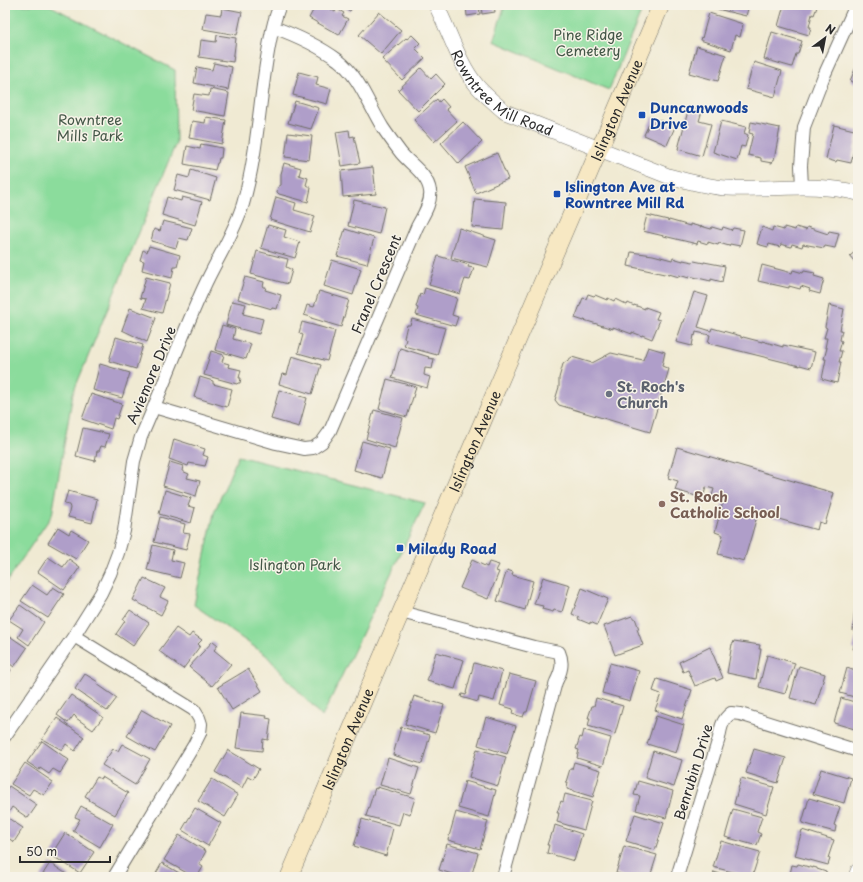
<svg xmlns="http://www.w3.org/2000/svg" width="863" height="882" font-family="'Playpen Sans',sans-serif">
<rect width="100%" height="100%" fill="#f7f3e8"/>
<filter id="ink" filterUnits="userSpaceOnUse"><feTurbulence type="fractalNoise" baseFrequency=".025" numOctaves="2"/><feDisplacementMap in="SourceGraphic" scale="8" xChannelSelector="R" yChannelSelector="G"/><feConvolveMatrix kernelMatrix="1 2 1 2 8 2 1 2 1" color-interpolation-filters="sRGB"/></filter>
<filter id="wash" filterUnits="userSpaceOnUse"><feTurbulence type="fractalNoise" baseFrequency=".012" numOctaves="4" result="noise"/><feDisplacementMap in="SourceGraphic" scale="16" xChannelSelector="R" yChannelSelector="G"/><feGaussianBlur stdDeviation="0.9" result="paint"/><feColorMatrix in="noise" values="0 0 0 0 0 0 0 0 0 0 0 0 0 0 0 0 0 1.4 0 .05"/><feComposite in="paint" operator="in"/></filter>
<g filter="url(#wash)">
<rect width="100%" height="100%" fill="#f0ead3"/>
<path fill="#8bdc9c" stroke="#5b8464" d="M5 5H49L175 70 176 143 73 393 52 515 5 584Z
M505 5H644L609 90 493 41Z
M238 456 425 503 322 717 266 655 194 605 214 513Z"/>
<g id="blocks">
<path fill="#af9ec9" d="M316 5H331L329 8 335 12 337 9 344 13 342 16 348 19 339 35 309 18Z
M339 5H354L350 11Z
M466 5H479L480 14 467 16Z
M481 5H494L495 12 482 14Z
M716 5H749L746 16 717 9 716 7Z
M784 5H809L817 7 814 15 812 14 809 27H811L809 35 778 26Z
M222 8 242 12 237 35 203 29 206 13 221 15Z
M379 12 401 30 381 54 359 35Z
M709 13 743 24 740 37 735 35 731 50 700 40 701 37 702 38Z
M772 32 802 41 798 54H796L792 67 764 59Z
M217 35 236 38 233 62 199 57 201 40 216 42Z
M412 35 420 43 415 48 425 58 402 80 382 59 406 38 407 39Z
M697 46 726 55 718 81 689 73Z
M754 62 782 71 775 97 746 89Z
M858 62V85L850 81Z
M214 63 232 67 228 90 194 83 197 67 212 70Z
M421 68 431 79 436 74 445 84 418 111 398 90Z
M299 72 318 77 316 85 331 89 327 104 293 95Z
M210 89 229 93 225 116 191 110 194 94 209 96Z
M437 99 439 102 442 99 449 107 446 109 457 121 434 142 414 120Z
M295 101 319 108 311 129 288 123Z
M689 107 702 111 699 121 711 124 702 156 678 149Z
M206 117 226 120 222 144 189 138 192 121 205 123Z
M652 117 675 127 667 145 644 135Z
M721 121 746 127 744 133 748 135 745 147 741 146 737 160 713 152Z
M463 122 482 142 459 164 441 143Z
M751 122 780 128 774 160H773L772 163 761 161V158L748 155 753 134 749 133Z
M834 125 858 131 851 163 837 160 836 162 826 159Z
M349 130 350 137 354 136 360 163 342 166 336 132Z
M288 133 312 136 309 160 285 157Z
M201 144 222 148 221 158H219L218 163H217L215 170 184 164 187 146 200 149Z
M497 153 508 179 476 193 465 167Z
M284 163 301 168 299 175 308 178 306 185 311 188 308 202 279 194 277 192 278 187 281 185V174Z
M373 167 376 194 343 197 341 171Z
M191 170 216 178 210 200 174 190 178 175 189 178Z
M167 197 181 201 182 197 202 202 195 225 162 215Z
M276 197 296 203 294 210 315 216 310 232 270 220Z
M475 199 506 202 503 230 472 227Z
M354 200 385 207 379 234 348 226Z
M647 215 668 220V222L669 220 690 226V224L701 227V226L711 229 712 227 722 230 723 227 732 230 731 231 733 228 744 230 740 246 730 244 729 246 719 243 718 245 708 242V244L698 241 697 244 643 231Z
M163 221 192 228 188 240 179 238 176 248 151 241 154 229 160 231Z
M268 225 286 230 284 237 300 242 295 258 261 248Z
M762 227 772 231 773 227 784 230V227L795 230 796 227 806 230 807 227 828 234 829 231 839 233 835 248 825 246 824 248 803 244 802 247 792 244 791 247 781 244 780 247 769 244 768 247 757 244Z
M459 228 496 240 488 267 451 258Z
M345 229 374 238 367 264 337 256Z
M149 246 180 255 177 267H174L172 278 142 270 144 261 140 260 143 250 147 252Z
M858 249V272L855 268 857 265 850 256Z
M257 251 288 259 286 267 292 270 288 284 251 274Z
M631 252 653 255 672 260 673 258 683 261V260L693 262 694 261 704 263V262L725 266 722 282 711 279V281L689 276V278L679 275V277L669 274V275L628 266Z
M438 256 469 265 468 267 474 268 470 280 465 279 460 294 429 285Z
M332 260 361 269 353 295 324 286Z
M762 265 792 273 793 270 803 273 804 271 815 273 814 276 824 279 820 294 809 291 810 289 801 286 800 289 789 286V288L758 281Z
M146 277 170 283 162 313 143 308 146 299 140 298Z
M245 277 264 282 263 287H266L265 290 281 295 277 309 272 308V309L238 299Z
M425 288 457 298 452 315 458 317 455 326 416 315 418 308 416 307 420 294 423 295Z
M319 291 349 300 341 327 311 318V317L304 315 307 305 314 307Z
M694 292 708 296 698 327 711 331 712 328 741 336V338H742L743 337 762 342V341L783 347V345L815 352 811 368 800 365V366L708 343 710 335 696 332 695 336 694 335 692 346 676 342 683 322H684Z
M588 294 594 296 595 295 607 300 608 298 614 301 615 299 627 305 628 303 634 306V305L645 309V307L659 312 656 319 660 320 652 339 642 335V336L632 332V334L613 327V329L584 320V321L575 318 583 298 586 299Z
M232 301 246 304 243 314 263 319 259 334 226 325Z
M829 305 844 309 840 330H842L840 340 842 341 839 351H842L839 362H841L837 383 822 379 826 359H824L827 348H825L827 338H824L827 328 825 327Z
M130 308 156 318 147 342 122 330Z
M412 319 445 328 437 355 404 346 406 339 404 338 407 325H410Z
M302 322 335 331 327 361 298 353 303 335 299 333Z
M222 325 235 329 233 339 251 344 246 359 215 350Z
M116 337 143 345 136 369 109 361Z
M648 347 665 352 662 366 669 369 650 432 559 405 555 400 559 387V378L563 364 572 357 592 363 611 353 643 360Z
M400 348 429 357 428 358 434 359 432 369 425 368 424 375 430 377 427 388 392 378Z
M211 351 224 355 222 362 229 364 228 367 241 370 239 378H241L240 383H238L237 384 204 375Z
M292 356 321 365 312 394 279 384 282 374 287 375Z
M100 364 130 373 122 398 93 390Z
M200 377 213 381V384L232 389 227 407 194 397Z
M387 379 416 387 407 417 379 409Z
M279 390 307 398 299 427 271 419Z
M91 394 122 404 117 419 114 418 111 429 82 419Z
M374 410 403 418 395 448 366 439Z
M83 428 109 434 105 447 101 446 99 451H97L95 461 76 456Z
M174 439 205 449 203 455 208 457 205 466 189 463 188 466 169 459Z
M362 441 390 449 382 478 354 470Z
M677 447 834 493 825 524 819 522 817 530 758 513 744 561 718 554 723 535 715 532 723 502 711 499 714 489 706 487 703 498 675 490 678 481 668 478Z
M170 462 183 466 182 471 189 474 187 478 200 481 196 496 163 486Z
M165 490 191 498 188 506 195 508 191 523 159 514Z
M68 491 97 499 92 523 68 517 70 508 69 505 64 504Z
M160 517 185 524 183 533 190 534 186 550 154 542Z
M58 527 69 534 71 530 88 540 76 559 48 543Z
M153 545 173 550 171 560 184 563 180 578 147 570Z
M48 557 63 567 69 559 80 567 64 590 38 572Z
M472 560 487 567 489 562 499 565 496 571 499 572 488 599 460 588Z
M507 570 513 572 512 575 533 581 525 610 497 601Z
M543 577 570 585 562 612 554 610 553 612 542 609 543 606 534 604Z
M144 578 165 588 160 597 168 601 161 615 133 600Z
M32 585 47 595 53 587 64 594 48 618 21 601Z
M582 588 608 599 597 625 590 622V624L578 619 579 617 572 614Z
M20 605 44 622 29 645 18 637 23 629 9 620Z
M855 606H858V632L853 631Z
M130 610 149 623 133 646 116 634 125 621 123 620Z
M632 616 633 618H635L639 629H637L643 645 615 655 604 626Z
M176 628 189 637 192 633 202 640 198 644 200 646 183 669 159 651Z
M5 633 27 648 14 667 5 660Z
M856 638 858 639V651L853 649Z
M213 641 218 645 214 650 231 664 212 686 189 667Z
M734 641 760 645 759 649H761L756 679 727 673 732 644H733Z
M710 647 723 678 716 681 715 678 695 686 688 670 683 672 679 662Z
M436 652 464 660 455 689 427 681Z
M767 655 795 663 785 694 759 687Z
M474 663 502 671 494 701 479 697 478 702 461 697 462 694 466 695 467 693H466Z
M610 663 639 671 630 701 602 693Z
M5 665 11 670 5 679Z
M799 666 825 674 816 705 790 698Z
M847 668 858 672V698L840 693Z
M248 669 262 691 232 710 218 687Z
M85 674 98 682 97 684 117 698 107 711 75 689Z
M509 674 536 681 527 712H525L523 717 512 714 513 709 500 705Z
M657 679 692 690 682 719 655 710 661 694 653 691Z
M71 695 103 717 93 730 76 718V717L74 715 68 723 57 715Z
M414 696 444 705 435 733 405 724Z
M596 698 623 706 615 734 588 726 590 718H588L592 706H594Z
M841 698 858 703V730L834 723Z
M142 710 170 726 155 752 127 736Z
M241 713 267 716 266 718 271 719 268 740 263 739 262 751 236 748Z
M656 716 684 725 676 753 647 744Z
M486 717 516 726 507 754 478 745Z
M57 718 84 737 75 751 66 744 62 750 42 739Z
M401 727 430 735 422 764 393 755Z
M584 730 611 738 603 766 577 758 579 750 576 749 580 737 582 738Z
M42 741 69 760 60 773 53 769 49 774 40 768 39 770 27 762Z
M122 744 150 759 135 785 102 765 113 749 118 751Z
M477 749 506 757 498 786 469 777Z
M754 749 786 758 778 783 746 773Z
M228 750 259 769 253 779 248 776 242 788 215 772Z
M653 751 682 760 674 787 645 778Z
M388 758 419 768 411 794 380 785Z
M574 762 601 770 593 797 567 789 568 782H566L570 769H572Z
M25 763 53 782 44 795 33 789 29 795 11 784Z
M821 769 851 778 844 803 813 794Z
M97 777 101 779 102 777 128 793 115 815 89 800 90 799 85 796Z
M741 778 774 787 766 814 734 804Z
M212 779 238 795 225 817 198 801Z
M465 781 496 790 489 817 458 808Z
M638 781 673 791 666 818 636 810 640 796 634 795Z
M9 786 37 805 28 818 12 807 7 815 5 813V792Z
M377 787 415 798 410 814 403 812 399 825 366 816 375 788 377 789Z
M565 794 592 801 584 830 557 822 559 813H557L561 801 563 802Z
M809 798 840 807 834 825 836 826 835 832 802 823Z
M81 806 113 824 100 847 73 831 80 819 75 817Z
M195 808 221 823 208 846 182 830Z
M733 809 762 817 757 832 761 834 757 845 754 844V845L725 837Z
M456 812 488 821 480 849 448 840Z
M635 814 664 823 655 850 626 841Z
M5 816 23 828 14 842 5 836Z
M362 819 393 828 386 856 354 846Z
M555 825 582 834 574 861 547 853 549 845H547L551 833H553Z
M802 830 834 840 828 858 830 859 828 865 795 856Z
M65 833 94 852 80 873 51 855Z
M179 835 206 851 199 864 203 867 197 877 193 874 192 876 164 860Z
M721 841 760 852 752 877 713 867Z
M447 844 478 853 471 877H462L439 870Z
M624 846 657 855 650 877H631L616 873Z
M50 863 71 877H41Z
M162 863 186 877H154Z
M798 864 813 868V867L817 868V869L826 872V873L828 874 827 877H794L795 876 790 874 792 865 797 866Z
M714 872 730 877H713Z"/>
</g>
</g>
<g filter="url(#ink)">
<use href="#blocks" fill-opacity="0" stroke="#706e66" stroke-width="1"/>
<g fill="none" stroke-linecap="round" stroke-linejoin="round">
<g stroke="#706e66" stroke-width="14">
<path id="minor" d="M802 187 801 166 804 127 823 78 856 5
M154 407 276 443 304 449 313 448 322 442 330 431 417 227C422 217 432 203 430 191 428 175 411 165 401 153 395 145 389 137 383 128 369 106 360 77 338 60 319 46 295 35 273 27
M401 612 534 647 559 652C564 663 561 672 556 682L503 877
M74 636 194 710 199 718 201 724 200 733 194 745 114 877
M5 736 74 636 101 593 110 574 118 553 124 531 134 461 141 437C163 388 181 337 203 289 216 260 234 234 243 204 257 156 259 106 267 58 270 40 273 21 280 5
M677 877 719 738C721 727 722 720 731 713L740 714 858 751"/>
</g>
<g stroke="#706e66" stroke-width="16">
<g id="tertiary">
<path id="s1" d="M436 5C450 32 458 63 478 87 486 96 496 104 505 112L668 176C688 181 707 187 727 188 771 190 815 182 858 193"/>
<path d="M856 877 858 871"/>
</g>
</g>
<g stroke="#706e66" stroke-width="18">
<g id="secondary">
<path id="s2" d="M289 877 378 666 661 5"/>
</g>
</g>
<use href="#minor" stroke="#fff" stroke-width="12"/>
<use href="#tertiary" stroke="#fff" stroke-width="15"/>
<use href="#secondary" stroke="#f7e8c3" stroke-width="17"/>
</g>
</g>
<g fill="#1a4fb4" stroke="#f7f3e8" stroke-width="1.5">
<rect x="638" y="111" width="8" height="8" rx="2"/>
<rect x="553" y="190" width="8" height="8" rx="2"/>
<rect x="396" y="544" width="8" height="8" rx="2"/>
</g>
<circle fill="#6b7280" stroke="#f7f3e8" stroke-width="1.5" cx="609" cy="394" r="4"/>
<circle fill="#8d6e63" stroke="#f7f3e8" stroke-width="1.5" cx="662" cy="504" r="4"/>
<g text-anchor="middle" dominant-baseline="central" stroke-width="3" stroke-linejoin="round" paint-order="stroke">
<g font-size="14" fill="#435747" stroke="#f7f3e8">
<text x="588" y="34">Pine Ridge<tspan x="588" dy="16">Cemetery</tspan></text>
<text x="90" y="119">Rowntree<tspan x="90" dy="16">Mills Park</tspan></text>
<text x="295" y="564">Islington Park</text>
</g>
<g font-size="14" fill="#2b2b2b" stroke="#f7f3e8">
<text stroke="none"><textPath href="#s1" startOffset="115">Rowntree Mill Road</textPath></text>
<text stroke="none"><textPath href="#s2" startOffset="834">Islington Avenue</textPath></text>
<text transform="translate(376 284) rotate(-67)">Franel Crescent</text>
<text transform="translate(151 375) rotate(-67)">Aviemore Drive</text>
<text stroke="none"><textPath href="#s2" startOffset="474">Islington Avenue</textPath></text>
<text stroke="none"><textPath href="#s2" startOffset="150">Islington Avenue</textPath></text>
<text transform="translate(693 772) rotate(-73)">Benrubin Drive</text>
</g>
<g font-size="14" font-weight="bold" fill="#164399" stroke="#f7f3e8" text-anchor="start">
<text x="650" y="107">Duncanwoods<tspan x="650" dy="16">Drive</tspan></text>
<text x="565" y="186">Islington Ave at<tspan x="565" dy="16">Rowntree Mill Rd</tspan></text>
<text x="408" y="548">Milady Road</text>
</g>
<g font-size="14" font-weight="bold" fill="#5b616d" stroke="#f7f3e8" text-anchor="start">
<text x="617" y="386">St. Roch's<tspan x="617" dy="16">Church</tspan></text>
</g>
<g font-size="14" font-weight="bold" fill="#785e54" stroke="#f7f3e8" text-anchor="start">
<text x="670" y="496">St. Roch<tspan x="670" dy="16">Catholic School</tspan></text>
</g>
</g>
<rect width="863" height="882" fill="none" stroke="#f7f3e8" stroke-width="20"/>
<g transform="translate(825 38) rotate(32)" stroke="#f7f3e8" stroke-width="3" paint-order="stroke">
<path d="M0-3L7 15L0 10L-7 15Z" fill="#2b2b2b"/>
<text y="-6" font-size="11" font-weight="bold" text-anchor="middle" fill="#2b2b2b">N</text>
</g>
<path d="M20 856v6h90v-6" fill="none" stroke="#2b2b2b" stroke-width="2"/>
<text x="26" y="856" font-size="12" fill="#2b2b2b" stroke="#f7f3e8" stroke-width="3" paint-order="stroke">50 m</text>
</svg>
